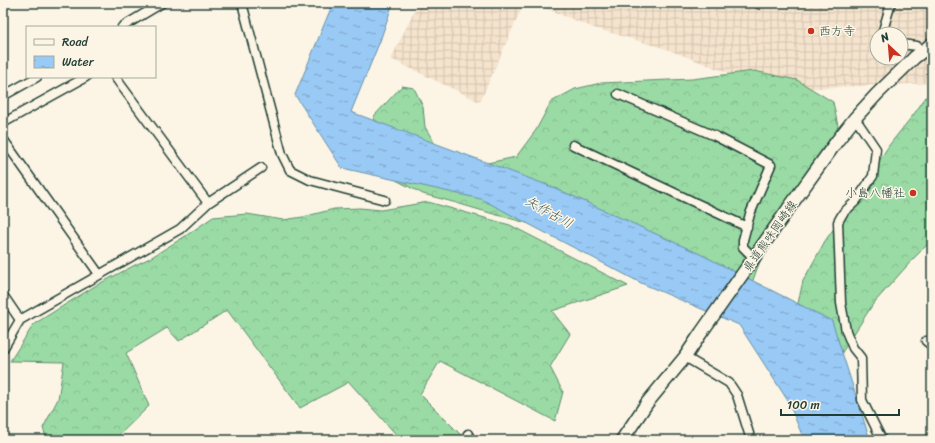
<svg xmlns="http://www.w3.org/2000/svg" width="935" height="443" font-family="Sriracha,'Klee One',sans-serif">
<defs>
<pattern id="industrial-grid" width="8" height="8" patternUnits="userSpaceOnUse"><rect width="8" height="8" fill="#f5e3cd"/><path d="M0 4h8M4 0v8" fill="none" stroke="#d2c4b1"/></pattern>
<pattern id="forest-crowns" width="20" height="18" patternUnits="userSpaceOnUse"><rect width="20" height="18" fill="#9adaa4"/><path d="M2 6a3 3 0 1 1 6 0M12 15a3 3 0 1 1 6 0" fill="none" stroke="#84bc8e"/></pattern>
<pattern id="water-ripples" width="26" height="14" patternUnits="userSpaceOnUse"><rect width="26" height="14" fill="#99c9f5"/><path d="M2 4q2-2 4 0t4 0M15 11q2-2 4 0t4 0" fill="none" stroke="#7ca4c7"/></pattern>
<pattern id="building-hatch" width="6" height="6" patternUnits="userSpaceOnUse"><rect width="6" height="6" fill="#e6b996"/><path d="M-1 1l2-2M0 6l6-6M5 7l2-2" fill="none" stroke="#ba987b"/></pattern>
</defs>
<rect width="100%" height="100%" fill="#fcf5e5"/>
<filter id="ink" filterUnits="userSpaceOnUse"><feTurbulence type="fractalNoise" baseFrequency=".025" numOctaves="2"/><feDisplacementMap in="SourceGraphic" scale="8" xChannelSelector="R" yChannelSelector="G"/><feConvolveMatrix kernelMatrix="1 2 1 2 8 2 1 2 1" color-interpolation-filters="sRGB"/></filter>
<g filter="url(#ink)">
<path fill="url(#industrial-grid)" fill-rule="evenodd" d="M418 3H524L480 102 391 59Z
M532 3H932V83L772 90 666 49 594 28ZM877 34H901V58H877Z"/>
<path fill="url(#forest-crowns)" stroke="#5c8c6c" d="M754 71 797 80 833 102 838 126 830 149 774 227 757 269 748 294 571 235 490 213 453 202 423 194 394 179 371 141 374 116 402 86 414 88 423 107 425 127 444 159 478 165 516 157 536 130 551 102 575 89 601 83 692 79Z
M932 91V240L914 258 873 304 841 354 796 312 803 281 825 241 851 204 890 144 914 114 928 94Z
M428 202 510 225 628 286 552 311 570 334 550 367 563 392 555 421 440 361 420 394 463 437 464 440H401L349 382 300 408 227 310 179 341 167 328 126 353 149 406 114 440H47L43 428 58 399 64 362 10 361 34 324 95 286 135 265 150 258 184 237 213 217 247 214 283 220 303 217 334 209 360 208 381 210Z"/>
<path fill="url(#water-ripples)" stroke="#6891a8" d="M333 3H393L380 41 351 112 555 188 700 254 832 321 870 440H804L788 401 739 325 641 283 481 199 342 168 295 95Z"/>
<path fill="url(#building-hatch)" stroke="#1f3d34" d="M746 3H763L760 10Z"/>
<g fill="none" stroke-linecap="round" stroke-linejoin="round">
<g stroke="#1f3d34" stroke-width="11">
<path id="minor" d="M242 3 282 154 290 170 310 180 385 200
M122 27 162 3
M882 34 891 3
M901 44 917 46 922 52
M115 77 208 203
M618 94 715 136 771 165 750 214 743 240V247L754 258
M3 96 37 77
M855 118 876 149 873 176 856 201 843 213 838 222 841 303 846 331 853 348 861 358 862 400 882 440
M3 123 86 77
M3 139 99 274
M573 145 747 227
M3 295 20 320
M926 341 932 346
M3 349 20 320 180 229 208 203 261 168
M685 357 729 383 737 395 751 440
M468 434 471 440"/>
</g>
<g stroke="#1f3d34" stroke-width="13">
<path id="tertiary" d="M930 440H932"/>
</g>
<g stroke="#1f3d34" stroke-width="15">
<path id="secondary" d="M622 440 647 403 685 357 701 333 791 205 837 141 855 118 877 94 915 57 932 44"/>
</g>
<use href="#minor" stroke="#fcf5e5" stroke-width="8"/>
<use href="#tertiary" stroke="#fcf5e5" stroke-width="10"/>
<use href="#secondary" stroke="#fcf5e5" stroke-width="12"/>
</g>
</g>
<g fill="#c8321e" stroke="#fcf5e5" stroke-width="1.5">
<circle cx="811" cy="31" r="4"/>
<circle cx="913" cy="193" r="4"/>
</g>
<g text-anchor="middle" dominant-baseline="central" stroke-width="3" stroke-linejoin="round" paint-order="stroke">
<g font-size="12" fill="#1f3d34" stroke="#fcf5e5" text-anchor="start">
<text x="819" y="31">西方寺</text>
<text x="905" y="193" text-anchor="end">小島八幡社</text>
</g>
<g font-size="12" fill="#1f3d34" stroke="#fcf5e5">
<text transform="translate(770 236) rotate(-55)">県道熊味岡崎線</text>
</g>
<g font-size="13" font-style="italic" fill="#37595b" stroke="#fcf5e5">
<text transform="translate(549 212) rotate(29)">矢作古川</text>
</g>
</g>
<rect width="935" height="443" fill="none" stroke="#fcf5e5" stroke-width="16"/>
<rect x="8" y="8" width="919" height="427" fill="none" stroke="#1f3d34" stroke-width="1.5" filter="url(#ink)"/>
<rect x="26" y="26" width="130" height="52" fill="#fcf5e5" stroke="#a4ab9e"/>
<rect x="34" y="39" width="20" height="6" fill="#fcf5e5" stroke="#a4ab9e"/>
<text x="62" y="46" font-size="12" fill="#1f3d34">Road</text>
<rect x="34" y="56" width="20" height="12" fill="url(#water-ripples)" stroke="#a4ab9e"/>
<text x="62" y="66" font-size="12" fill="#1f3d34">Water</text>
<g transform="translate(889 46) rotate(334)"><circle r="19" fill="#fcf5e5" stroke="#a4ab9e"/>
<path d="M0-3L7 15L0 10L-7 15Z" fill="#c8321e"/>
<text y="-6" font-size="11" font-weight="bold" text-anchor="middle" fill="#1f3d34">N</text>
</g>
<path d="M781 409v6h118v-6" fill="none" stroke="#1f3d34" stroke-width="2"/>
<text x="787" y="409" font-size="12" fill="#1f3d34" stroke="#fcf5e5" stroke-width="3" paint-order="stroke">100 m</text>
</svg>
